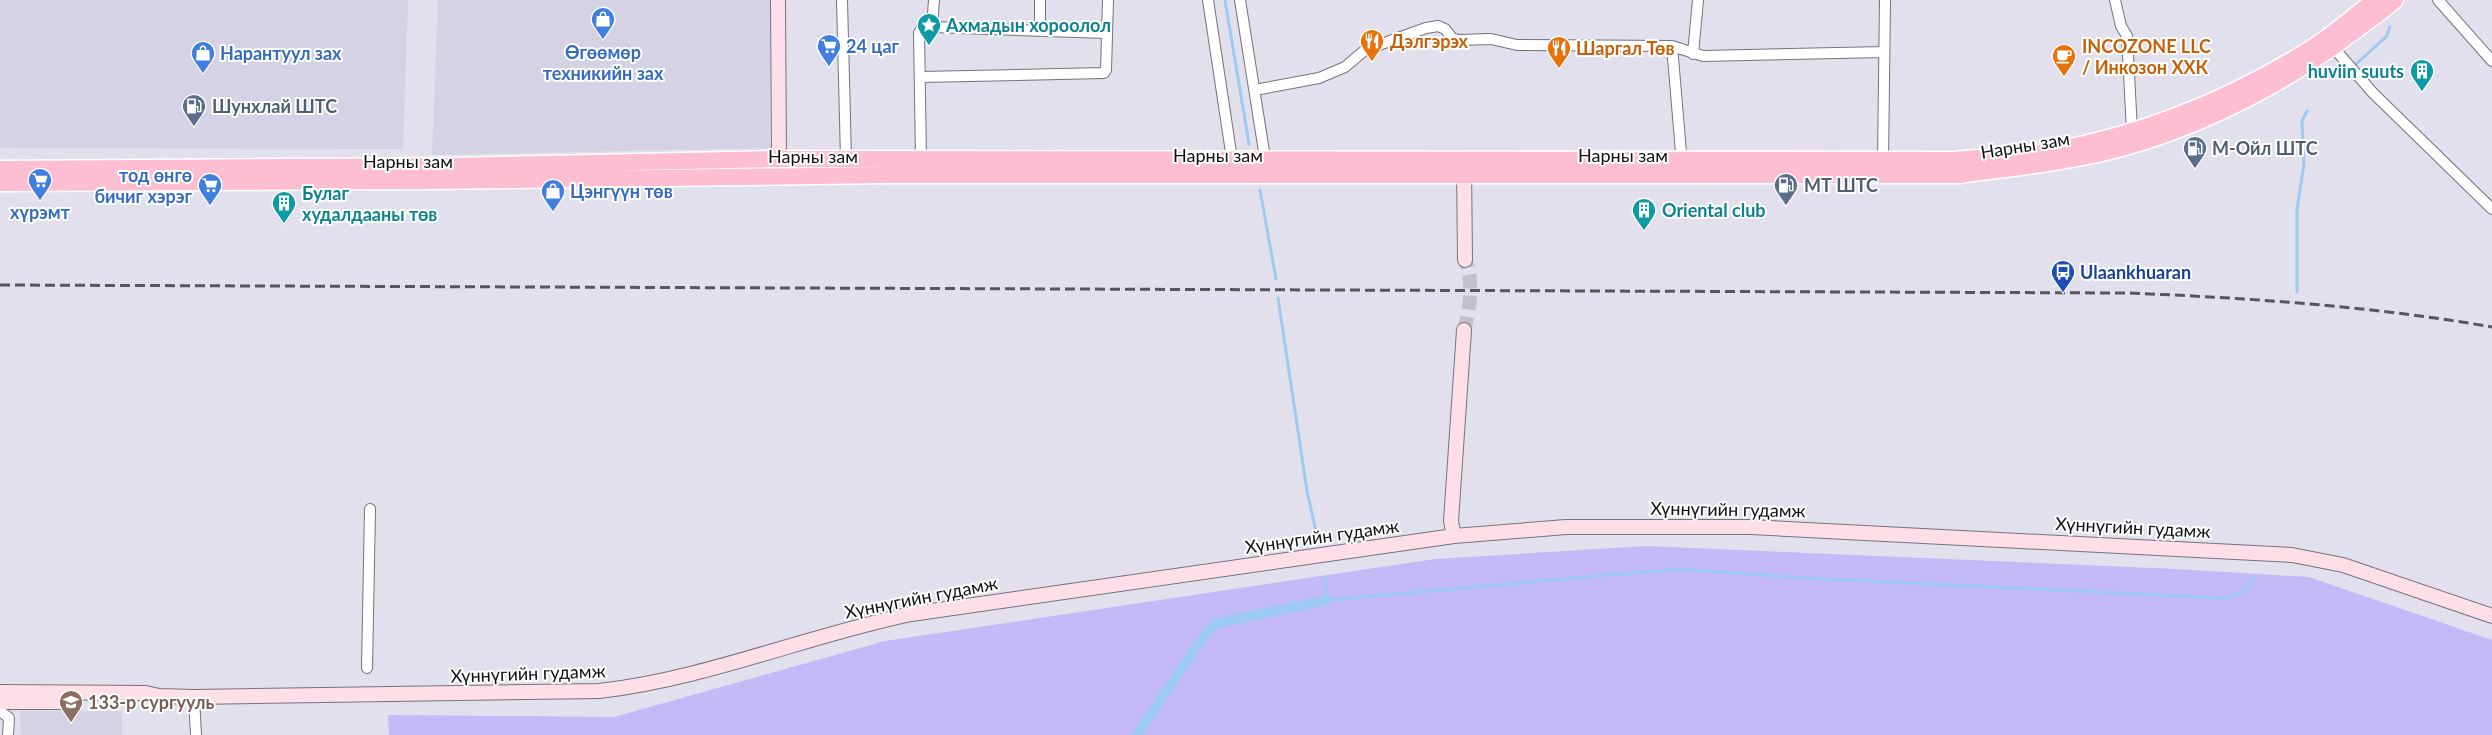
<svg xmlns="http://www.w3.org/2000/svg" width="2492" height="735" font-family="Lato,sans-serif">
<rect width="100%" height="100%" fill="#e2e0ec"/>
<path fill="#d4d2e4" d="M0 0H408L403 149 0 148Z
M438 0H770V148L432 155Z
M20 711H122V735H21Z"/>
<path fill="#c4baf7" d="M1646 546 2176 569 2309 577 2492 640V735H389L388 715 614 717 885 641 1435 559Z"/>
<g fill="none" stroke-linecap="round" stroke-linejoin="round">
<path stroke="#9dcaf3" stroke-width="3" d="M1225 0 1249 144
M2355 65 2386 37 2390 27
M1260 190 1276 279
M2297 292V209L2304 164 2302 121 2307 111
M1278 298 1307 491 1317 536
M1325 577 1327 600 1677 569 1807 578 2222 598C2237 597 2247 591 2254 577"/>
<path stroke="#9dcaf3" stroke-width="10" d="M1137 735 1206 633 1218 623 1327 600"/>
<path stroke="#c2c1cb" stroke-width="14" stroke-dasharray="14 7" stroke-linecap="butt" d="M1464 330C1470 309 1474 280 1465 260"/>
<g stroke="#74737c" stroke-width="12">
<path id="street" d="M842 0 846 159
M1040 0V30
M1208 0 1232 159
M1240 0 1266 164
M2115 0 2121 26 2127 36 2132 131
M2438 0 2492 61
M932 27 1107 33
M2333 47 2373 93 2492 209
M1693 54 1698 0
M921 77 1104 73 1106 70 1108 0
M1255 90 1319 78 1345 67 1365 50 1426 28 1438 26 1445 29 1453 39 1459 40 1491 39 1517 45 1672 46
M921 159 919 33 922 28 932 27 934 0
M1883 160 1885 0
M1682 164 1672 46 1703 56 1884 52
M367 668 370 509
M194 697 196 735
M0 711 9 718 8 735"/>
</g>
<g stroke="#74737c" stroke-width="16">
<path id="secondary" d="M778 0 779 159
M1464 165 1465 260
M1454 536 1451 521 1464 330
M0 692 146 693 159 696 194 697 599 691C705 679 806 636 911 614L1454 536 1566 527H1751L2292 555 2343 565 2492 616
M0 702H62"/>
</g>
<g stroke="#fff" stroke-width="19">
<path id="primary" d="M0 169 447 166 779 159 1954 160C1988 157 2023 157 2056 150 2146 133 2234 97 2312 48 2334 34 2354 16 2375 0
M0 183 430 181 888 175H1960C2010 168 2061 163 2110 151 2198 129 2283 85 2356 30 2369 20 2383 11 2395 0"/>
</g>
<use href="#street" stroke="#fff" stroke-width="10"/>
<use href="#secondary" stroke="#fedfe8" stroke-width="14"/>
<use href="#primary" stroke="#fdbed1" stroke-width="16"/>
<path stroke="#57565c" stroke-width="3" stroke-dasharray="10 5" stroke-linecap="butt" d="M0 285 2128 293C2250 298 2371 306 2492 327"/>
</g>
<defs>
<g id="shop-pin" transform="scale(1.25)"><path d="M0 17L-7.5 6A9.5 9.5 0 1 1 7.5 6Z" fill="#3f7fe0" stroke="#fff"/><path d="M-5-2.5h2.3a2.7 3.5 0 0 1 5.4 0H5L5.5 6h-11ZM-1.5-2.5h3a1.5 2.3 0 0 0-3 0Z" fill="#fff"/></g>
<g id="sight-pin" transform="scale(1.25)"><path d="M0 17L-7.5 6A9.5 9.5 0 1 1 7.5 6Z" fill="#0f9aa8" stroke="#fff"/><path d="M0-6L1.8-2.2L6-1.7L2.9 1.2L3.7 5.4L0 3.3L-3.7 5.4L-2.9 1.2L-6-1.7L-1.8-2.2Z" fill="#fff"/></g>
<g id="restaurant-pin" transform="scale(1.25)"><path d="M0 17L-7.5 6A9.5 9.5 0 1 1 7.5 6Z" fill="#e8710a" stroke="#fff"/><path d="M-5-6h1v4h1v-4h1v4h1v-4h1v5L-1.5 .5V6h-2V.5L-5-1ZM5-6V6H3V1.5H1.5Q1.5-4 5-6Z" fill="#fff"/></g>
<g id="supermarket-pin" transform="scale(1.25)"><path d="M0 17L-7.5 6A9.5 9.5 0 1 1 7.5 6Z" fill="#3f7fe0" stroke="#fff"/><path d="M-6-5.5h2.5l.6 2H6L4.5 2H-2.5L-4.4-4H-6ZM-1.5 3.2a1.3 1.3 0 1 0 .1 0ZM3 3.2a1.3 1.3 0 1 0 .1 0Z" fill="#fff"/></g>
<g id="cafe-pin" transform="scale(1.25)"><path d="M0 17L-7.5 6A9.5 9.5 0 1 1 7.5 6Z" fill="#e8710a" stroke="#fff"/><path d="M-5.5-4.5H6V0H3Q3 3.5 0 3.5H-2.5Q-5.5 3.5-5.5 0ZM3-3.2v2h1.7v-2ZM-6 4.5H4V6H-6Z" fill="#fff"/></g>
<g id="building-pin" transform="scale(1.25)"><path d="M0 17L-7.5 6A9.5 9.5 0 1 1 7.5 6Z" fill="#0f9aa8" stroke="#fff"/><path d="M-4-6H4V6H1V3H-1V6H-4ZM-2.5-4.3h1.7v1.8h-1.7ZM.8-4.3h1.7v1.8H.8ZM-2.5-1h1.7V.8h-1.7ZM.8-1h1.7V.8H.8Z" fill="#fff"/></g>
<g id="fuel-pin" transform="scale(1.25)"><path d="M0 17L-7.5 6A9.5 9.5 0 1 1 7.5 6Z" fill="#5c6f8a" stroke="#fff"/><path d="M-5.5-6h7V0h2V4h1.3V-2.5L3-4.5l.8-.8L6-3V5H2.5V1h-1V6h-7ZM-4.2-4.7v3.2H.2V-4.7Z" fill="#fff"/></g>
<g id="bus-pin" transform="scale(1.25)"><path d="M0 17L-7.5 6A9.5 9.5 0 1 1 7.5 6Z" fill="#1a4fb4" stroke="#fff"/><path d="M-5-6H5V4H4V6H2V4H-2V6H-4V4H-5ZM-3.5-4V0h7V-4ZM-3.5 1.2v1.5H-2V1.2ZM2 1.2v1.5H3.5V1.2Z" fill="#fff"/></g>
<g id="school-pin" transform="scale(1.25)"><path d="M0 17L-7.5 6A9.5 9.5 0 1 1 7.5 6Z" fill="#8d6e63" stroke="#fff"/><path d="M0-5L7-2L0 1L-7-2ZM-4 1L0 2.5L4 1V4Q0 6-4 4Z" fill="#fff"/></g>
</defs>
<g fill-rule="evenodd">
<use href="#shop-pin" x="603" y="19"/>
<use href="#sight-pin" x="929" y="25"/>
<use href="#restaurant-pin" x="1372" y="41"/>
<use href="#supermarket-pin" x="829" y="46"/>
<use href="#restaurant-pin" x="1559" y="48"/>
<use href="#shop-pin" x="203" y="53"/>
<use href="#cafe-pin" x="2064" y="56"/>
<use href="#building-pin" x="2422" y="71"/>
<use href="#fuel-pin" x="194" y="106"/>
<use href="#fuel-pin" x="2195" y="148"/>
<use href="#supermarket-pin" x="40" y="180"/>
<use href="#supermarket-pin" x="210" y="185"/>
<use href="#fuel-pin" x="1786" y="185"/>
<use href="#shop-pin" x="553" y="191"/>
<use href="#building-pin" x="284" y="203"/>
<use href="#building-pin" x="1644" y="210"/>
<use href="#bus-pin" x="2063" y="272"/>
<use href="#school-pin" x="71" y="702"/>
</g>
<g text-anchor="middle" dominant-baseline="central" stroke-width="4" stroke-linejoin="round" paint-order="stroke">
<g font-size="18" font-weight="bold" fill="#0d838f" stroke="#fff" text-anchor="start">
<text x="946" y="25">Ахмадын хороолол</text>
<text x="2404" y="71" text-anchor="end">huviin suuts</text>
<text x="302" y="193">Булаг<tspan x="302" dy="21">худалдааны төв</tspan></text>
<text x="1662" y="210">Oriental club</text>
</g>
<g font-size="18" font-weight="bold" fill="#c56008" stroke="#fff" text-anchor="start">
<text x="1390" y="41">Дэлгэрэх</text>
<text x="2082" y="46">INCOZONE LLC<tspan x="2082" dy="21">/ Инкозон ХХК</tspan></text>
<text x="1576" y="48">Шаргал Төв</text>
</g>
<g font-size="18" font-weight="bold" fill="#366cbe" stroke="#fff" text-anchor="start">
<text x="846" y="46">24 цаг</text>
<text x="603" y="52" text-anchor="middle">Өгөөмөр<tspan x="603" dy="21">техникийн зах</tspan></text>
<text x="220" y="53">Нарантуул зах</text>
<text x="192" y="175" text-anchor="end">тод өнгө<tspan x="192" dy="21">бичиг хэрэг</tspan></text>
<text x="570" y="191">Цэнгүүн төв</text>
<text x="40" y="212" text-anchor="middle">хүрэмт</text>
</g>
<g font-size="18" font-weight="bold" fill="#4e5e75" stroke="#fff" text-anchor="start">
<text x="212" y="106">Шунхлай ШТС</text>
<text x="2212" y="148">M-Ойл ШТС</text>
<text x="1804" y="185">МТ ШТС</text>
</g>
<g font-size="18" fill="#101013" stroke="#fff">
<text transform="translate(2025 145) rotate(-9)">Нарны зам</text>
<text x="1218" y="155">Нарны зам</text>
<text x="1623" y="155">Нарны зам</text>
<text x="813" y="156">Нарны зам</text>
<text x="408" y="161">Нарны зам</text>
<text transform="translate(1728 509) rotate(1)">Хүннүгийн гудамж</text>
<text transform="translate(2133 527) rotate(3)">Хүннүгийн гудамж</text>
<text transform="translate(1322 536) rotate(-8)">Хүннүгийн гудамж</text>
<text transform="translate(921 597) rotate(-11)">Хүннүгийн гудамж</text>
<text transform="translate(528 673) rotate(-2)">Хүннүгийн гудамж</text>
</g>
<g font-size="18" font-weight="bold" fill="#164399" stroke="#fff" text-anchor="start">
<text x="2080" y="272">Ulaankhuaran</text>
</g>
<g font-size="18" font-weight="bold" fill="#785e54" stroke="#fff" text-anchor="start">
<text x="88" y="702">133-р сургууль</text>
</g>
</g>
</svg>
